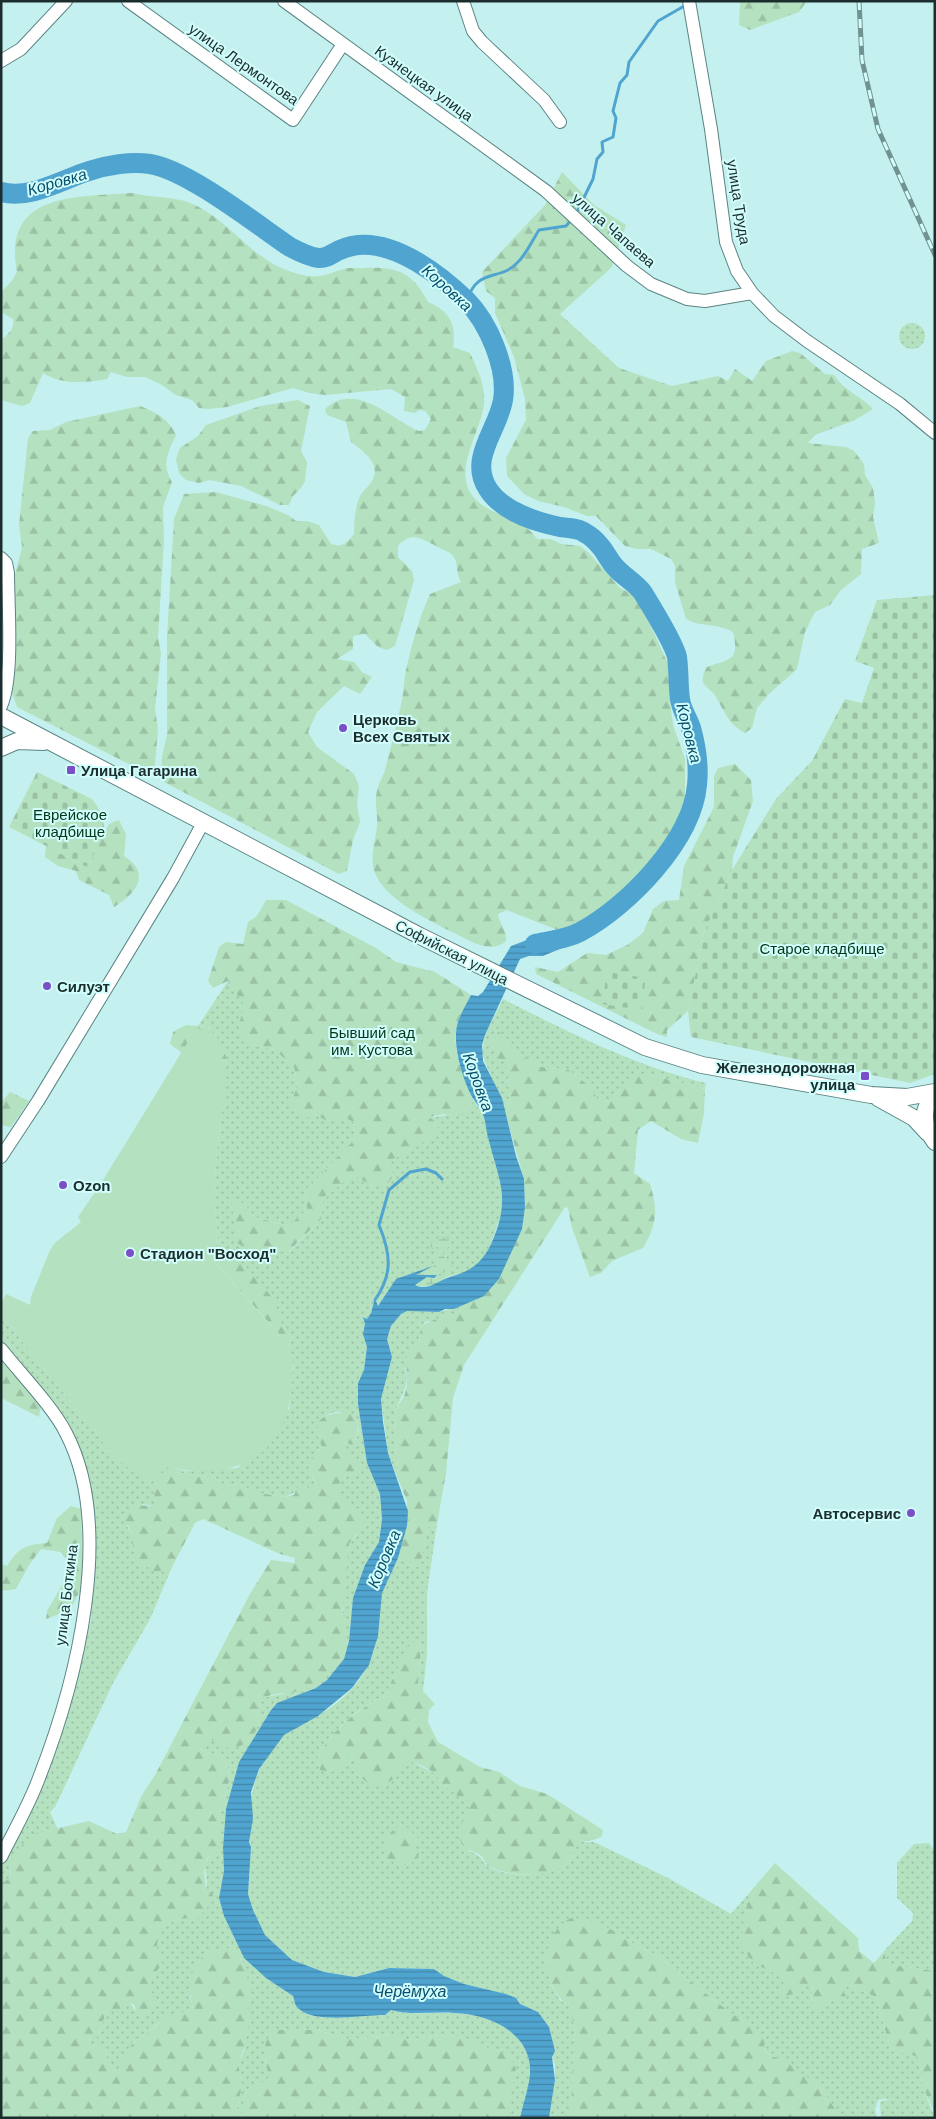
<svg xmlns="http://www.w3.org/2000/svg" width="936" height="2119" font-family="Arial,sans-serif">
<defs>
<pattern id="grass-dots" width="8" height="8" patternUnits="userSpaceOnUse" patternTransform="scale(1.25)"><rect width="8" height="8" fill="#b4e1bf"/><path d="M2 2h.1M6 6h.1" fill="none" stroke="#9ac1a4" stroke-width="1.8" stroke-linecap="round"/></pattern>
<pattern id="forest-firs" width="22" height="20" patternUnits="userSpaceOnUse" patternTransform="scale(1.25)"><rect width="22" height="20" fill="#b4e1bf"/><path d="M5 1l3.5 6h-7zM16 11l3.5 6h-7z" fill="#9ac1a4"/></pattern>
<pattern id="wetland-marsh" width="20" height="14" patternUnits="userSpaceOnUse" patternTransform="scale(1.25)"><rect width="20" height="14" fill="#b4e1bf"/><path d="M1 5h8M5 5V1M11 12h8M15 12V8" fill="none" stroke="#9ac1a4"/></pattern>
<pattern id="cemetery-stones" width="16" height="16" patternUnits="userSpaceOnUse" patternTransform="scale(1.25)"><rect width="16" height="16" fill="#b4e1bf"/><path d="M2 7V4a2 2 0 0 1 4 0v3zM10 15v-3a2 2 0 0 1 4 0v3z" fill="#9ac1a4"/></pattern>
<pattern id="water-rules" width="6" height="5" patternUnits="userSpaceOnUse" patternTransform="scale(1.25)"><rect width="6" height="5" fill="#50a4d0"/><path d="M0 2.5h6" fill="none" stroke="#4286a9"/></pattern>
</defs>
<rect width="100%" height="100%" fill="#c4f1ef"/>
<path fill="url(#grass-dots)" d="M899 336a13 13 0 1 1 26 0a13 13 0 1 1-26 0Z
M228 981 245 1005 240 1021 252 1044 274 1049 294 1067 298 1085 316 1115 327 1121 344 1117 353 1122 356 1138 305 1191 307 1210 288 1226 254 1217 244 1203 230 1205 236 1218V1242L274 1252H289L321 1219 323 1198 352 1175 374 1186 394 1175 387 1162 393 1157 405 1154 426 1139 429 1118 465 1112 474 1101 483 1114 500 1178 503 1208 489 1250 479 1263 467 1272 446 1277 444 1280C397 1272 406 1269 378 1306L376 1298 371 1313 367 1319 364 1317 367 1347 364 1370 358 1383V1404L367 1463 380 1494 382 1519 379 1542 365 1565 353 1598 349 1641 344 1659 327 1680 316 1688 276 1704 271 1710 239 1762 226 1809 223 1848 224 1871 219 1898 224 1916 244 1958 266 1978 293 1996C295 2001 294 2005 299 2009 316 2024 363 2015 385 2015L391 2010C412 2016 434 2012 455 2013 489 2014 532 2033 530 2073 529 2088 523 2103 520 2118H506L501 2051 490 2049 465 2038 439 2035 408 2040 392 2035 348 2039 317 2030H273L265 2061 269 2070 268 2080 248 2089 244 2099 242 2118H235L242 2086 238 2062 244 2052 247 1975 242 1961 233 1951 190 1996 193 2009 180 2015 166 2017 145 2035 132 2043 117 2074 108 2061 105 2049 80 2041 92 2039 99 2033 106 2013 130 2003 135 2010 153 1994 148 1989 150 1979 162 1965V1956L157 1954C156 1923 172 1918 198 1918 201 1909 204 1900 206 1891 210 1869 196 1868 218 1848L220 1814 230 1778 229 1769 220 1756 201 1750 210 1737 248 1742C254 1731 262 1721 257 1708L265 1697 283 1694 333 1670 345 1651 347 1641 342 1622 344 1584 349 1544 357 1535 349 1507 339 1494V1486L344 1477 358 1473 352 1459 342 1444 356 1440 359 1429 356 1418C333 1402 309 1420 322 1447L318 1450 312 1476 316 1484 312 1490 306 1487 285 1497 258 1493 239 1484 225 1485 215 1478 168 1471 153 1506 143 1504 127 1526 133 1536V1550L156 1572 172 1567 150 1619 113 1683 55 1807 50 1812 58 1830 45 1831 10 1867 11 1877 1 1884V1867L28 1814 70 1705 91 1620 95 1530 86 1470 56 1411 1 1340V1315L114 1456 185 1471 238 1468 289 1409 293 1366 289 1345 292 1338 280 1323 268 1292 218 1240 214 1193 217 1150 224 1098 223 1062 226 1060 209 1027 198 1026Z
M503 999C568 1032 635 1066 706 1083L705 1089 655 1076 620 1088 612 1101 599 1102 588 1085 569 1070 542 1067 511 1050 502 1034 497 1058 507 1063 510 1102 504 1109 482 1054 485 1035Z
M460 1306 459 1311 449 1317 425 1322 421 1327 419 1344 405 1368C411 1386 399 1397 395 1414L398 1479 388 1453 381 1399 392 1357 387 1339 391 1326 401 1314 407 1310 439 1312Z
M437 1524 427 1592V1654L423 1692 418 1686 421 1645 410 1642 385 1696C355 1709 332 1730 317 1759L320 1770 352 1755 400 1764 412 1762 436 1774 441 1785 451 1789 469 1807V1851C485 1857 480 1861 489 1867 510 1880 574 1878 574 1846L580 1842H594L668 1878 731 1914 750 1892 744 1916 754 1964 782 1976 784 1984 793 1994 802 1984H813L811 2002 828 2001 844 1993 845 1987 849 1985 876 1997 890 2047 896 2053H908L921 2059 923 2088 935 2118H881L880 2102 892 2098 878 2100 875 2109 877 2118H841L821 2088 778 2058 768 2054 750 2025 731 2013 656 1955 638 1947 618 1933 551 1985 560 2000 569 2006 575 2028 571 2108 572 2118H549L555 2080V2065L538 2012 520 2004 516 1998 506 1994 464 1984 444 1976 434 1969 389 1968 355 1977 324 1972 292 1960 265 1935 253 1910 248 1894 251 1847C247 1835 254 1825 252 1814 249 1785 262 1755 284 1735 293 1727 306 1722 317 1716 337 1705 357 1687 368 1666 381 1641 376 1618 382 1592 385 1580 393 1570 398 1558L413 1567 420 1566 428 1527Z
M929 1843 935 1851V1971L893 1965 886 1960 884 1951 912 1921 913 1913 897 1898V1863L914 1844Z"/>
<path fill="url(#forest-firs)" d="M740 1H807L799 12 750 30 739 25Z
M562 172 594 205 626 225 612 267 560 314 619 368 672 386 718 376 728 381 735 369 752 381 766 361 792 351 800 353 825 374 834 375C844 391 861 396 873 409L855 420 815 435 808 443 846 447 854 451 864 464 865 475 873 488 875 502 873 517 879 543 862 549 861 574 841 590 830 605 815 612 805 632 797 669 769 694 757 708 752 728 745 733C727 724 724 709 714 694 711 690 705 687 703 682 702 676 704 672 707 667 730 659 740 661 733 632 718 623 700 627 686 619L675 582V566L671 559 651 549H637L625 546 596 516H587L564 507 538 501 524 494 507 476 506 458 526 420 525 399 514 357 495 313V298L486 291 482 272 545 205Z
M133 193C155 199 178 195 199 207 240 230 255 266 307 276 322 278 330 273 344 269 350 267 357 269 363 268 396 267 411 270 428 302 449 310 457 325 453 347L470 353C477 368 486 386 484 404 481 431 455 467 470 492 484 517 521 514 537 539H551L561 544 580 546 589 553 620 588 635 596 644 611 669 666 673 691 670 702 673 725 685 759V799L668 842 649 867 627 892 585 923 560 931 507 910 498 914C499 924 507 930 506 941 489 956 466 938 448 930 425 918 385 899 375 873 369 857 376 841 377 825 378 813 374 802 377 791 378 784 383 777 385 770 391 747 397 723 402 700 404 690 404 680 406 670 412 644 419 618 430 594L461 582C455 572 459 563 453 556 449 551 441 549 436 546 421 538 410 531 398 546V557L412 571 414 580 395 646 387 650 378 647 365 634 353 636V649L337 659 354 662 362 672 372 677 360 694 344 686 317 712 308 732 317 747 354 774 359 786 357 804 360 822 353 840 347 871 339 874 164 782 161 775 162 756 167 735V638L174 519 184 494 216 492 266 506 288 515 296 521H307L319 525 331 544C343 548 347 543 354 534 354 522 355 509 359 498 362 491 370 486 373 479 381 463 362 450 351 442L346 422 327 415 325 409C356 380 392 420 419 431L425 430 431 419 425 411 420 410 415 413 404 411 405 397 391 389 325 395 309 393 293 388 227 407 208 409 199 408 192 400 176 395 162 385 145 377H127L111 372 107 379C86 383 61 385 43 373L30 403 22 406 1 400V338H4C9 332 15 328 13 319L1 312V292L11 282 17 272C2 192 76 197 133 193Z
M298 400 310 406 301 451 307 462 305 481 301 488 293 496 289 505H280L241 486 209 480 199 483 186 480 179 473 176 459 180 448 198 436 206 425 260 406Z
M140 406C157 413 169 419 176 435 168 452 161 465 172 482L163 507 164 540 158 638 161 653 155 709 158 729 154 777 17 707 12 693 16 662 13 635 14 579 22 547 19 525 28 438 33 431 50 430 66 422Z
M735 764 751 780 753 801 733 857 732 870 704 933 688 1011 667 1030V1037L657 1034 536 974 535 967 558 972 587 953 606 955 627 945 643 933 653 909 664 901 679 900 684 866 714 807V776L718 768Z
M119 820 126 834 124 856C152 873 136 894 114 907L109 895 79 880 76 871 58 866 45 857 46 846 87 867 109 824Z
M266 900H286L376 948 396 962 435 972 471 995C465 1007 457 1019 456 1032 453 1052 465 1083 474 1101L465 1112 455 1117 444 1114 430 1117 438 1125V1136C424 1139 418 1147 406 1154 399 1157 394 1157 388 1162L394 1175 386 1185 374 1186 352 1175 323 1198 321 1219 288 1252 254 1254 236 1242V1218L230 1205 233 1200 244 1203 254 1217 288 1226 307 1210 305 1191 356 1138 353 1122 344 1117 327 1121 316 1115 303 1119 289 1108 298 1085 294 1067 274 1049 252 1044 240 1036V1021L244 1005 228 981 213 988 208 981 219 947 226 942 243 944 248 922 257 916Z
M186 1025 208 1027 221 1042 227 1060 210 1068 187 1057 170 1044 173 1032Z
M496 1031 502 1034 512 1050 542 1067 569 1070 588 1085 600 1102 612 1101 620 1088 633 1074 655 1076 705 1089 704 1113 698 1143 681 1139 651 1121 638 1130 634 1173 650 1184C658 1210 657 1225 643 1248L612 1261 601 1273 590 1277 572 1228 568 1208 565 1207 464 1365 453 1398 446 1473 437 1524 428 1527 420 1566 413 1567 398 1558 407 1526V1501L398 1479 395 1414C397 1406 401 1402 404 1396 412 1376 400 1365 412 1345L419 1344C420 1339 420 1332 421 1327 424 1321 451 1316 459 1311L460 1306 483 1296 525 1207 524 1179 504 1109 510 1102 507 1064 497 1058 490 1040Z
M10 1092 29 1101 11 1127 1 1125V1103Z
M218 1240C236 1259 283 1296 280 1323L292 1338 289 1345 210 1257Z
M1 1357 41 1405 39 1417 1 1398Z
M348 1412 356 1418C359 1428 359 1436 352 1445L346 1442 342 1444 351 1452 352 1459 360 1468 358 1474 344 1477 339 1486V1494L347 1499 349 1507 357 1508 364 1515 363 1526 349 1544 342 1613 347 1641 345 1651 333 1670 318 1685 300 1691 271 1695 265 1697 257 1708C267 1733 235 1764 210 1738L201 1750 220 1756 229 1769 230 1778 220 1814 221 1841 218 1848 207 1859 204 1872 206 1889 213 1893 212 1902 198 1918C172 1918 156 1923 157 1954L162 1956V1965L150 1979 148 1989 159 2001C155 2012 150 2014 139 2016L134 2005 130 2003 125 2009 106 2013 97 2038 81 2041 105 2049 108 2061 117 2073C126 2042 133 2045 155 2027 159 2024 163 2018 167 2016 175 2013 184 2013 193 2009 186 1979 191 1954 225 1947 232 1950 238 1955 242 1962 255 1984 251 2041 238 2062L242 2086 235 2118H1V1884L11 1877 10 1867 13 1855 33 1834 89 1821 117 1834 126 1832 142 1795 155 1775 250 1594 271 1560 294 1563 295 1558 280 1554 203 1519 195 1523 172 1567 156 1572 138 1562 133 1550V1536L123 1515 134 1505 153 1506 156 1499 151 1486 159 1474 168 1471 215 1478 225 1485 239 1484 258 1493 285 1497 294 1495 298 1486 312 1489 316 1484 308 1466 313 1456 322 1447C309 1419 324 1413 348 1412Z
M71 1506 81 1509 83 1570 81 1589 70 1610 46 1619 47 1611 64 1582 69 1563 61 1552 41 1549 29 1565 16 1589 1 1591V1564L7 1566C19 1547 25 1545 47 1543L57 1518Z
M410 1641 421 1645 418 1686 435 1704 429 1710 428 1722 438 1742 480 1767 499 1772 520 1786 547 1794 603 1830 602 1836C592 1843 583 1839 574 1846 573 1879 512 1879 490 1867 485 1865 484 1858 480 1855 473 1850 463 1851 460 1839 458 1828 465 1817 469 1807L451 1790 441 1785 436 1774 423 1766 412 1762 400 1764 395 1778C369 1795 360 1780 352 1755L348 1758 345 1769 331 1772 320 1770 317 1759C332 1730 355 1710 385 1696Z
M399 1826 408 1828 419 1839 415 1846 419 1854C412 1870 394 1866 384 1855V1838Z
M775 1863 858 1938 859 1951 874 1963 884 1951 886 1960 893 1965 935 1971V2113L923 2088 921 2059 908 2053H896L890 2047 876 1997 849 1985 845 1987 844 1993 847 1997 843 2001H828L824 2008 816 2009 811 2002 813 1985 802 1984 794 1994 783 1996 779 1990 784 1983 782 1976 754 1964 741 1945 744 1916 750 1892Z
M571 1918 596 1922 618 1933 638 1947 656 1955 731 2013 750 2025 765 2040 764 2048 768 2054 788 2063 821 2088 841 2118H572L571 2108 575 2028 569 2006C540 1986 538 1935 571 1918Z
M273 2030H317L348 2039 392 2035 408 2040 439 2035 465 2038 490 2049 501 2051 511 2058 516 2069 506 2118H242L244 2099 248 2089 268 2080C269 2059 257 2051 273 2030Z"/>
<path fill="url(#wetland-marsh)" d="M438 1237 449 1238V1246L443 1255 446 1262 454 1265 440 1275 446 1277C440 1285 424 1289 414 1285L427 1277 434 1278 431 1275 416 1276 417 1273 431 1269 436 1264 431 1255 436 1254 439 1248 435 1246 433 1249 430 1246 432 1242 438 1241Z"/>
<path fill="url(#cemetery-stones)" d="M935 595V1074L910 1083 691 1037 688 1011 704 933 732 870 776 799 812 761 845 699 862 703 874 668 855 661 877 600Z
M37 772 92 799C114 827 101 839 87 867L9 827Z
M607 972 646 978 641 1010 602 1004Z"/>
<path fill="#b4e1bf" d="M197 1027 215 1040 225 1065 224 1098 217 1150 214 1193 218 1240 210 1257C229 1279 249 1301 269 1323 275 1330 285 1338 289 1346 295 1360 292 1377 291 1392 282 1464 228 1480 164 1467L148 1480 134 1473 114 1456 1 1315V1304L6 1294 30 1305 31 1297 50 1250 56 1242 81 1222 78 1217 100 1185Z"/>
<path fill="url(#water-rules)" d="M554 930 567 946 543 956H529L520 959 485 1035 482 1045 483 1061 502 1098 516 1156 524 1179 525 1207 522 1229 499 1279 484 1296 454 1309H445L439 1312 407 1311 401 1314 391 1326 387 1339 392 1357 381 1399 383 1422 388 1453 408 1511 407 1526 398 1558 382 1593 378 1636 369 1665 352 1688 318 1716 284 1735 259 1769 251 1792 253 1819 249 1842 251 1847 248 1894 253 1910 265 1935 292 1960 324 1972 355 1977 389 1968 434 1969 444 1976 464 1984 506 1994 516 1998 520 2004 538 2012 549 2027 555 2051 552 2057 555 2080 549 2118H520C523 2103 529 2088 530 2073 532 2033 489 2014 455 2013 434 2011 412 2016 391 2010L385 2015C363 2015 316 2024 299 2009 294 2005 295 2001 293 1996L266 1978 244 1958 224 1916 219 1898 224 1871 223 1848 226 1809 239 1762 271 1710 277 1703 316 1688 327 1680 344 1659 349 1641 353 1598 365 1565 379 1542 382 1519 380 1494 367 1463 358 1404V1383L364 1370 367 1347 363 1334 365 1324 363 1317 367 1319 371 1313 375 1298 378 1306 396 1279 433 1266 416 1275H437L434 1278 427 1277 415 1285C428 1292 440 1279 453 1276 475 1270 486 1258 494 1237 510 1197 499 1180 489 1141 486 1132 486 1120 482 1112 479 1105 473 1100 470 1093 462 1076 455 1052 456 1034 456 1020 465 1007 471 995L478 996 483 992 511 946Z"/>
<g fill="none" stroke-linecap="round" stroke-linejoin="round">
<path stroke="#50a4d0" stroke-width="3" d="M576 214 593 179 597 159 603 152 602 142 613 137 616 118 613 111 620 83 627 75 629 62 658 21 686 5
M467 301C477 267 499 282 517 263 526 255 532 241 539 230L566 226 572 219
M375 1300C393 1274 391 1254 379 1225L389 1190 410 1172 426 1169 436 1173 442 1179"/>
<path stroke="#50a4d0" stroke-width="20" d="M1 192C30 200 63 179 89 171 107 165 131 161 150 164 188 170 256 224 290 247 335 271 322 249 358 245 396 241 440 275 466 300 489 323 508 369 503 400 498 430 468 459 488 489 502 511 536 522 560 527 568 528 579 528 585 533 591 536 597 542 601 547 606 553 610 562 616 568 624 577 636 583 643 593 651 606 674 643 677 657 679 671 678 685 680 699 681 709 688 719 691 728 696 746 699 767 697 785 692 841 627 907 580 932 567 939 549 941 535 944"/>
<g stroke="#5b8483" stroke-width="14">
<path id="minor" d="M128 1 293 120 343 44
M284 1 546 191 627 266 651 284 687 299 705 301 752 293
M463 1 473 31 482 42 544 100 560 122
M689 1 711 129 726 242 737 271 752 293 774 316 807 341 900 404 935 433
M1 61 21 49 66 1
M1 558 6 563 8 573C8 608 14 676 1 706
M1 1157 38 1101 173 878 203 823
M1 1349C20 1373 53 1407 66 1433 116 1529 76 1683 39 1778 29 1805 14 1831 1 1857"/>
</g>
<g stroke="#5b8483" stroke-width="18">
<path id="major" d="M1 716 420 936 645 1047 702 1065 871 1095 907 1097 935 1092
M1 748 17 741 44 742
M935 1094C920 1109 923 1126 935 1142
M878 1098 914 1118 928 1133"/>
</g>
<use href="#minor" stroke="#fff" stroke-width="12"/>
<use href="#major" stroke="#fff" stroke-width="16"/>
<g stroke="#729291" stroke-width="5">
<path id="rail" d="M859 1 862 60 878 129 935 255"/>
</g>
<use href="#rail" stroke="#d1fefc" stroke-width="3" stroke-dasharray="9" stroke-linecap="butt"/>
</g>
<g fill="#7a4fc8" stroke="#d1fefc" stroke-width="2">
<circle cx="343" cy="728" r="5"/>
<rect x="66" y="765" width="10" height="10" rx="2.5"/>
<circle cx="47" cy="986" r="5"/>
<rect x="860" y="1071" width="10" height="10" rx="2.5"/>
<circle cx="63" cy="1185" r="5"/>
<circle cx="130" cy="1253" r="5"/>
<circle cx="911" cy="1513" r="5"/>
</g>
<g text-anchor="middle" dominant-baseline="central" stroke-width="4" stroke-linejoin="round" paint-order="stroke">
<g font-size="15" fill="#1b2d2c" stroke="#d1fefc">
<text transform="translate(244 64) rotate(35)">улица Лермонтова</text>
<text transform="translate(424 83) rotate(36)">Кузнецкая улица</text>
<text transform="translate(739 202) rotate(81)">улица Труда</text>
<text transform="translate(614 230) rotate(41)">улица Чапаева</text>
<text transform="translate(452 952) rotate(27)">Софийская улица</text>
<text transform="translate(66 1595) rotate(-83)">улица Боткина</text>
</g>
<g font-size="15" font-weight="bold" fill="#1b2d2c" stroke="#d1fefc" text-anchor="start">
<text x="353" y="719">Церковь<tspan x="353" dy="17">Всех Святых</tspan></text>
<text x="81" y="770">Улица Гагарина</text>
<text x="57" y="986">Силуэт</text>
<text x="855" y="1067" text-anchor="end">Железнодорожная<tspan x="855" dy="17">улица</tspan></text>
<text x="73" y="1185">Ozon</text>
<text x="140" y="1253">Стадион "Восход"</text>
<text x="901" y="1513" text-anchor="end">Автосервис</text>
</g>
<g font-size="15" fill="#003817" stroke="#d1fefc">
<text x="70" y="814">Еврейское<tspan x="70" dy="17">кладбище</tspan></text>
<text x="822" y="948">Старое кладбище</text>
<text x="372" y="1032">Бывший сад<tspan x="372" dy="17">им. Кустова</tspan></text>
</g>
<g font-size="16" font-style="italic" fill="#094f6d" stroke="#d1fefc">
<text transform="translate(57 182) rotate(-16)">Коровка</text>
<text transform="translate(447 288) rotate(42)">Коровка</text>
<text transform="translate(689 733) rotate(76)">Коровка</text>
<text transform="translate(478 1082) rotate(70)">Коровка</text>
<text transform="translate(384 1559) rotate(-67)">Коровка</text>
<text x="410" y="1991">Черёмуха</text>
</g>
</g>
<rect width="936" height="2119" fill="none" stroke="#1b2d2c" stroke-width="5"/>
</svg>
